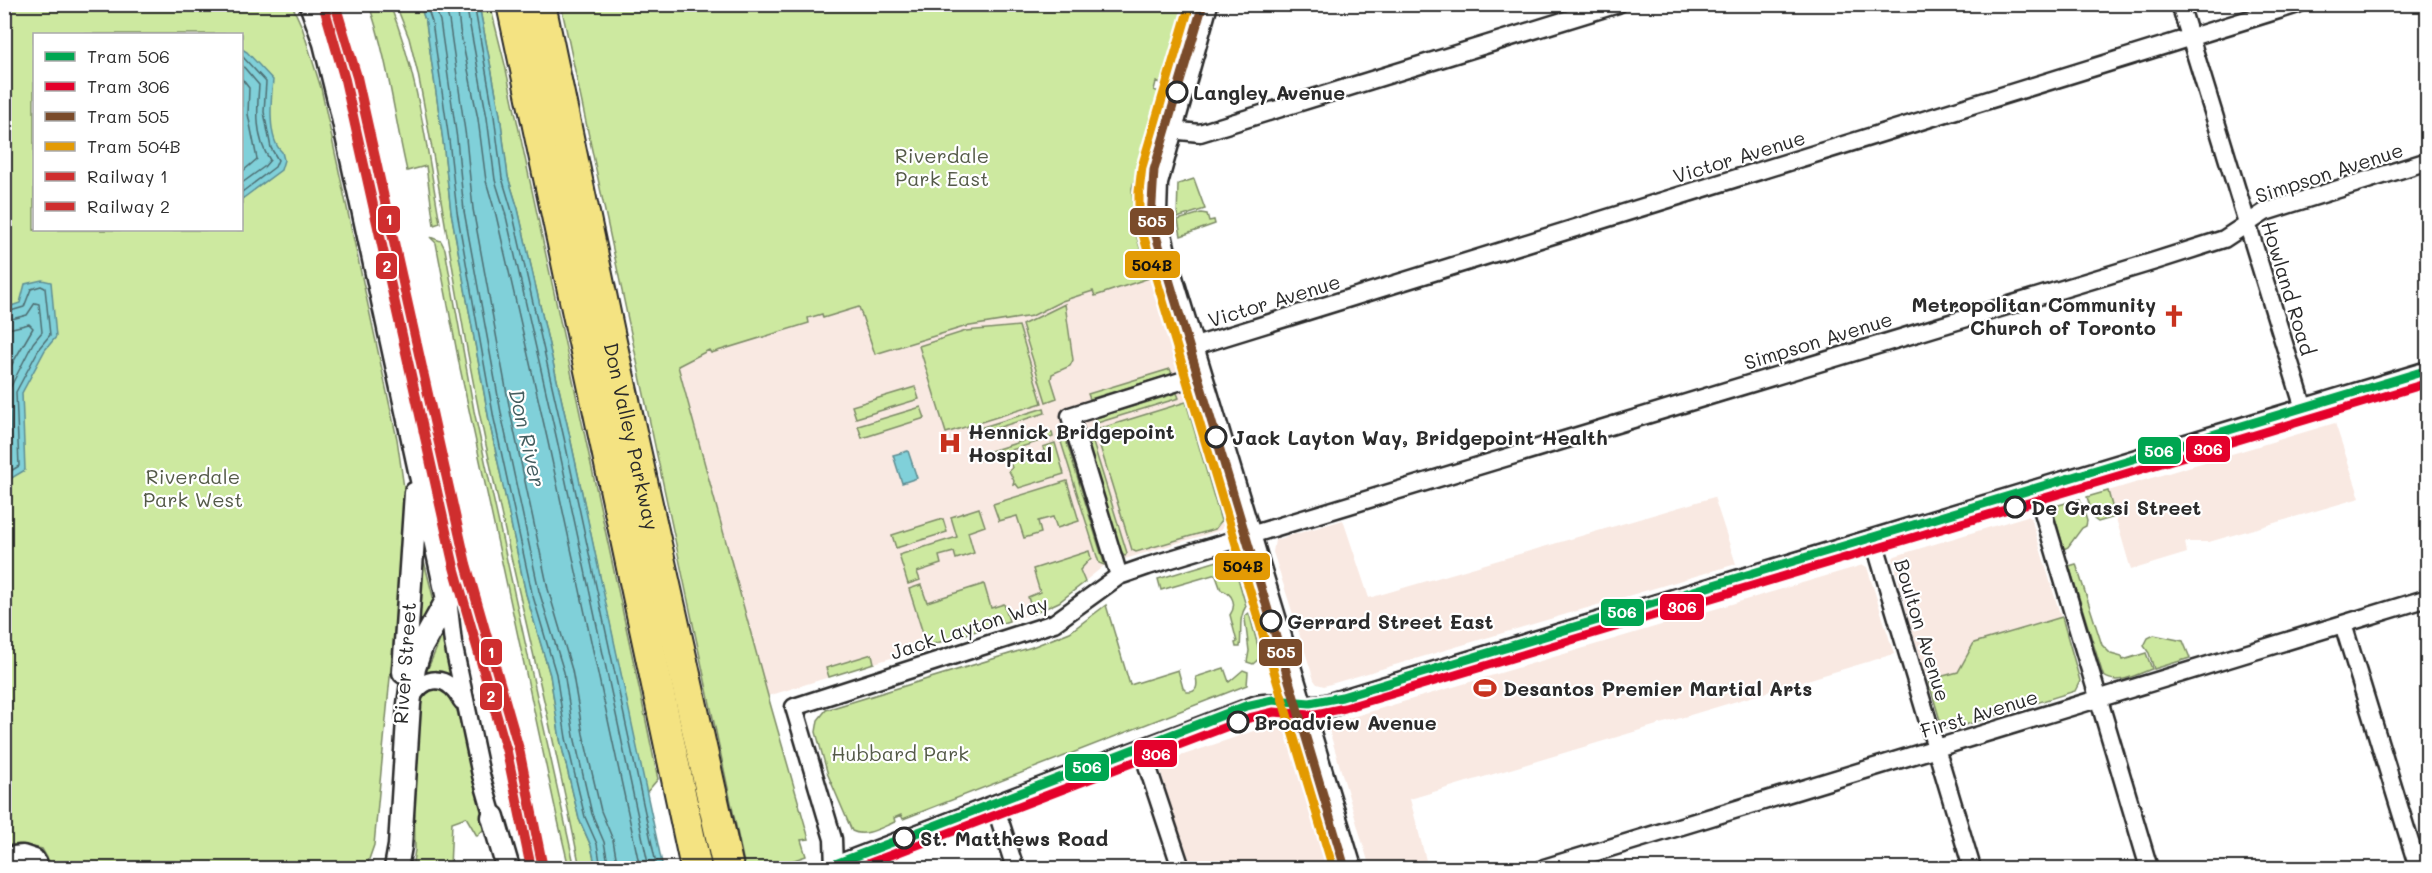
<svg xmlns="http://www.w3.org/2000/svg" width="2432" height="873" font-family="Mali,sans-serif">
<rect width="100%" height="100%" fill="#fff"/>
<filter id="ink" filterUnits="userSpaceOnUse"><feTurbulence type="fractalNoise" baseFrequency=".0167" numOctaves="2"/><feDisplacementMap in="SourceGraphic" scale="12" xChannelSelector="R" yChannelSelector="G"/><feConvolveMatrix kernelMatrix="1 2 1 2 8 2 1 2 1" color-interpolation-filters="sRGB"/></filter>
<g filter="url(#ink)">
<path fill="#f9e9e2" d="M1149 278 1225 520 1221 530 1105 565 1059 602 1033 614 768 696 678 366 709 349 711 353 809 323 808 319 822 314 824 318 860 307 875 354 964 327 1032 316 1062 301 1093 291 1095 296Z
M2335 423 2360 498 2209 542H2185L2187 553 2131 570 2108 491Z
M1714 497 1736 564 1324 686 1317 684 1314 680 1273 552 1275 540 1343 520 1369 598Z
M2027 516 2031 518 2080 681 2075 691 1949 730 1942 727 1911 627 1893 558 1895 556Z
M1863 565 1867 567 1894 654 1410 799 1428 868H1370L1329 730 1332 723Z
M1274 724 1284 731 1289 741 1328 868H1261L1259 862 1233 868H1189L1159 766 1163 762Z"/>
<path fill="#cde9a0" stroke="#7c8a66" stroke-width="1.5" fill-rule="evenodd" d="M5 5H292L302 27 321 88 397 439 404 488 399 583 374 845 366 868H53L42 849 19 844 5 846ZM34 34H242V230H34Z
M369 5H390C418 74 427 150 440 223L434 225 426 166 407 171C394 115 388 59 369 5Z
M396 5H420L426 23 443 141 451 212 489 420 526 594 550 675 560 739 579 819 591 846 596 868H580C551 719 512 571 481 421 457 306 441 189 418 74L409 38Z
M479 5H490L505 65 640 692 658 779 646 793 570 437 518 209 508 177 500 115Z
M561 5H1184L1161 83 1156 82 1154 90 1159 92 1132 188 1134 228 1149 278 1095 296 1093 291 1062 301 1032 316 964 327 875 354 859 307 823 318 822 314 808 318 809 323 711 353 709 350 678 366 768 696 809 839 801 840 806 856 771 868H745Z
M1194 179 1205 209 1177 218 1178 184Z
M1201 213 1207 214 1209 221 1214 220 1215 224 1181 236 1178 220Z
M430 237 441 241 445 249 474 411 574 864 572 868H569L556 812 460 368 436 243Z
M1065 304 1073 360 1070 366 1052 374 1051 379 1057 398 1046 402 1022 325Z
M1019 326 1042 403 946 433 919 346 966 331Z
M1170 369 1172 374 1090 399 1088 394Z
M915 387 919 399 856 418 852 406Z
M1177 393 1179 398 1097 423 1096 418Z
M1186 402 1221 521 1215 529 1136 552 1132 550 1095 430Z
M921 407 925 418 862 438 858 426Z
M1044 408 1045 413 971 436 970 431Z
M1052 432 1053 437 979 460 978 455Z
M1090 433 1127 553 1125 556 1120 550 1085 438V435Z
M1066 440 1104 563V565L1099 563 1061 442Z
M1055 443 1064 474 1019 488 1016 484 1013 485 1014 481 1009 471 1012 468 1010 461H1019L1021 458 1024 462V456L1027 458 1031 453 1037 456 1044 451 1043 447Z
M1067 481 1079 521 1057 528 1053 517 1038 521 1041 533 1024 538 1017 516 999 521 993 504Z
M2108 491 2115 517 2098 522 2094 519 2087 497Z
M2080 499 2087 521 2086 526 2082 528 2068 547 2064 549 2054 514 2056 513 2055 506Z
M979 508 985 526 968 532 974 553 956 559 954 552 939 556 941 564 917 572 920 580 908 584 899 555 957 537 951 517Z
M943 519 947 532 896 548 892 535Z
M420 545 436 609 415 648Z
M1089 551 1091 558 1080 570 1085 582 1059 602 1033 614 1028 597 1040 592 1033 569Z
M1224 559 1232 562 1237 575 1223 572 1161 590 1158 579Z
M2076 564 2102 645 2111 654 2122 657 2123 660 2146 653 2152 669C2137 674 2116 687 2103 675L2069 566Z
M1223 575 1238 578 1246 606C1238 618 1242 632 1240 647H1236L1235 643 1237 642 1230 615C1237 605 1233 593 1221 590L1216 576Z
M984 584 991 608 1004 604 1009 621 927 646 909 589 921 585 927 602Z
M1106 605 1130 685 1178 670 1183 688 1187 692C1197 693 1198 686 1196 677L1224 668 1229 682 1243 670 1248 672 1247 685 903 819 901 815 894 818 895 822C882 827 865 838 852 831L828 775 816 732 818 720 826 710 1032 647 1070 632Z
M1249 613 1261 657 1253 664 1247 662 1249 651 1245 619V616Z
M2062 617 2080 681 2075 691 1949 730 1942 727 1928 680 1958 672 1974 643Z
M2154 635 2183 641 2190 658 2154 669 2149 653 2144 646 2148 638Z
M442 636 451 674 437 672 425 675Z
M872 654 874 663 829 677 826 668Z
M435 688 446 690 455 704 490 823 477 836 466 817 452 822 450 868H412L415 850 414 788 421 697Z"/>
<path fill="#80d0d9" stroke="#5e8e93" stroke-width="1.5" d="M420 5H479L500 115 508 177 518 209 570 437 663 868H596L591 846 579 819 560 739 550 675 526 594 489 420 451 212 443 141 426 23Z
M242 49 247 52 273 80C271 99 267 139 282 152L284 160 281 170 242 199V154L244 139 242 136Z
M42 280 51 282 56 337 45 350 22 393 25 470 5 482V308L20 303 25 284Z
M908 451 917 478 902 483 893 455Z"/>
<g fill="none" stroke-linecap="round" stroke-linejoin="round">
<path stroke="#4d6d71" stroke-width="1.5" d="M426 4 432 22 449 140 457 212 494 419 532 593 556 674 566 738 585 817 597 844 601 868
M434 4 440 21 457 139 464 211 502 418 539 591 564 672 574 736 592 814 604 842 609 868
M444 4 449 20 466 138 473 209 511 416 548 589 572 670 583 734 601 811 613 840 618 868
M457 4 460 30 478 119 486 181 496 215 548 442 640 868
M466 4 487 118 495 180 505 212 557 440 649 868
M474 4 494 116 502 178 512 211 564 438 657 868
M242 56 266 82 264 112 271 148 278 160 275 167 242 192
M242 65 259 85C257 109 255 139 270 160L264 167 242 183
M242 79 249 88 248 114 257 159 242 172
M4 313 24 307 31 289 41 286 45 288 50 335 40 347 16 392 19 466 4 475
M4 321 27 315 35 303 39 304 42 332 33 343 9 390 11 461 4 467
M4 330 29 324 33 328 4 378"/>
<g stroke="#2b2b2b" stroke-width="21">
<path id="street" d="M2180 4 2305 412
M1170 130 1200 133 1618 4
M1192 347 2298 4
M2037 492 2149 868
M1874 541 1972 868
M1119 576 1070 416 1200 375
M448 599 453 643 481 775 493 817
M2343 624 2418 868
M410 701C424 673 448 674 462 701
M1142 750 1181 868
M995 806 1015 868
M4 856 23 854 35 858 41 868
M834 868 833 839 794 707 1054 623 1119 576 1148 566 2155 261 2224 239 2265 212 2428 161
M1544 868 2428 598"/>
</g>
<g stroke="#2b2b2b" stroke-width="27">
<path id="secondary" d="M311 4 325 43 341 108 448 599 421 647 414 668 409 704 400 846 396 868
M1206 4 1156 183 1155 212 1166 261 1350 868
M404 672 416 493
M493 817 508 868
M835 868 1257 707C1281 702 1306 711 1330 705L2428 373"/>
</g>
<g stroke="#2b2b2b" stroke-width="34">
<g id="highway">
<path d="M512 4 696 868"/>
<path id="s1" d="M540 4 611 342 728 868"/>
</g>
</g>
<use href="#street" stroke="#fff" stroke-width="16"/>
<use href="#secondary" stroke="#fff" stroke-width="22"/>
<use href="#highway" stroke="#f4e382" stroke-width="30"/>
<g stroke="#fff" stroke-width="15">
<path id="rail-1" d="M335 4 357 77 466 564 519 749 543 868"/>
</g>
<g stroke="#fff" stroke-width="15">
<path id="rail-2" d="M324 7 345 80 454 567 507 752 531 868"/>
</g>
<use href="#rail-1" stroke="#cf2e2f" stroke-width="10"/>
<use href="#rail-2" stroke="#cf2e2f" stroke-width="10"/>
<g stroke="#fff" stroke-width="14">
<path id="tram-1" d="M825 868 1246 706 1273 700 1310 703 1342 697 2428 370"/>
</g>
<g stroke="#fff" stroke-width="14">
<path id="tram-2" d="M857 868 1249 718 1274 712 1311 715 1345 708 2428 383"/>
</g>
<g stroke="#fff" stroke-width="14">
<path id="tram-3" d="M1203 4 1154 170 1151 219 1345 868"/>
</g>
<g stroke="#fff" stroke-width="14">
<path id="tram-4" d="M1190 4 1142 167 1139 192V221L1333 868"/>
</g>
<use href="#tram-1" stroke="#00a651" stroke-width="9"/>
<use href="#tram-2" stroke="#e4002b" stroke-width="9"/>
<use href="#tram-3" stroke="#7a4b2a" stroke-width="9"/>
<use href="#tram-4" stroke="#e39a04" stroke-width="9"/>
</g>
</g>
<defs>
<g id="church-bare" transform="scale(1.8)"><path d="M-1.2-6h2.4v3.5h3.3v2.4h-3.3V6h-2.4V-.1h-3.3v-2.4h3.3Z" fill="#c8321e" stroke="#fff" stroke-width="2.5" paint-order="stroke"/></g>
<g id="hospital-bare" transform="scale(1.8)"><path d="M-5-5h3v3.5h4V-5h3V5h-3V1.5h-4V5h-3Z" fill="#c8321e" stroke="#fff" stroke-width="2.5" paint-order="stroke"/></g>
<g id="stadium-bare" transform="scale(1.8)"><path d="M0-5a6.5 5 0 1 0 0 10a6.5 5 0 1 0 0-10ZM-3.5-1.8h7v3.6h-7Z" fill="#c8321e" stroke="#fff" stroke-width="2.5" paint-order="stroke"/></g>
</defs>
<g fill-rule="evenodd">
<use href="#church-bare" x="2174" y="316"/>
<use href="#hospital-bare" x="950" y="443"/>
<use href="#stadium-bare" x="1485" y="688"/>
</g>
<g fill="#fff" stroke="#2b2b2b" stroke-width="3">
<circle cx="1177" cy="92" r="10"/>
<circle cx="1216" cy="437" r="10"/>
<circle cx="2015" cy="507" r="10"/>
<circle cx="1271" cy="621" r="10"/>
<circle cx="1238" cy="722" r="10"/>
<circle cx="904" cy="838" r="10"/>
</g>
<g text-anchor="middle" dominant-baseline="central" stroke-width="4.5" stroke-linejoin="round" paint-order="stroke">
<g font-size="20" font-weight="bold" fill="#2b2b2b" stroke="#fff" text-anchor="start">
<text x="1193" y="92">Langley Avenue</text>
<text x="1232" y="437">Jack Layton Way, Bridgepoint Health</text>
<text x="2031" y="507">De Grassi Street</text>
<text x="1287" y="621">Gerrard Street East</text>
<text x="1254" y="722">Broadview Avenue</text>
<text x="920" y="838">St. Matthews Road</text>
</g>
<g font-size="20" fill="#545a48" stroke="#fff">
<text x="942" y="155">Riverdale<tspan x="942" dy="23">Park East</tspan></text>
<text x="193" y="476">Riverdale<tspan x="193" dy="23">Park West</tspan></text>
<text x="900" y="753">Hubbard Park</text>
</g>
<g font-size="20" fill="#2b2b2b" stroke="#fff">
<text transform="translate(1739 156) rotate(-17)">Victor Avenue</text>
<text transform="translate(2329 172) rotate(-18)">Simpson Avenue</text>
<text transform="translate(2289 288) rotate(73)">Howland Road</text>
<text transform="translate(1274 300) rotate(-17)">Victor Avenue</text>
<text transform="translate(1818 340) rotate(-17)">Simpson Avenue</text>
<text stroke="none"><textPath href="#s1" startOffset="442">Don Valley Parkway</textPath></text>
<text transform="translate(969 627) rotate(-18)">Jack Layton Way</text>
<text transform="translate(1923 630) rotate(73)">Boulton Avenue</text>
<text transform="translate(404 663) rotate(-86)">River Street</text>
<text transform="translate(1979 713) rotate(-17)">First Avenue</text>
</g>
<g font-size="20" font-weight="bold" fill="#2b2b2b" stroke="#fff" text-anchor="start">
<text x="2156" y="304" text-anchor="end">Metropolitan Community<tspan x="2156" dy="23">Church of Toronto</tspan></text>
<text x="968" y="431">Hennick Bridgepoint<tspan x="968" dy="23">Hospital</tspan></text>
<text x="1503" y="688">Desantos Premier Martial Arts</text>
</g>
<g font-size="21" font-style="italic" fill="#445d5f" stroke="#fff">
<text transform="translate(528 438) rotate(77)">Don River</text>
</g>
</g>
<g stroke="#fff" stroke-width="2">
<rect x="377" y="205" width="24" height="29" rx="6" fill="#cf2e2f"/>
<rect x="1129" y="207" width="46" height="29" rx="6" fill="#7a4b2a"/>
<rect x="1124" y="250" width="57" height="29" rx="6" fill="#e39a04"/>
<rect x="375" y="252" width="23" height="28" rx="6" fill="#cf2e2f"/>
<rect x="2185" y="435" width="46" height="28" rx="6" fill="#e4002b"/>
<rect x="2137" y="436" width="45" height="29" rx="6" fill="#00a651"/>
<rect x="1214" y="552" width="57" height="29" rx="6" fill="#e39a04"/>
<rect x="1659" y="593" width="46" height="28" rx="6" fill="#e4002b"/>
<rect x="1600" y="598" width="45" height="29" rx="6" fill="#00a651"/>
<rect x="480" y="638" width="23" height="28" rx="6" fill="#cf2e2f"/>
<rect x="1258" y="638" width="45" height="29" rx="6" fill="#7a4b2a"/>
<rect x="479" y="682" width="24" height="29" rx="6" fill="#cf2e2f"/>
<rect x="1133" y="739" width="45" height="29" rx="6" fill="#e4002b"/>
<rect x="1064" y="753" width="46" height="29" rx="6" fill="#00a651"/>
</g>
<g font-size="16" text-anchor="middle" font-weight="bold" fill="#fff">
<text x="389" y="225">1</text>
<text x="1152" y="227">505</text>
<text x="387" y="272">2</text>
<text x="2208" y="455">306</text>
<text x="2159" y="457">506</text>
<text x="1682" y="613">306</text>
<text x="1622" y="618">506</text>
<text x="491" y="658">1</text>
<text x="1281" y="658">505</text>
<text x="491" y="702">2</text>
<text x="1156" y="760">306</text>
<text x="1087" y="773">506</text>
</g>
<g font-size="16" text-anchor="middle" font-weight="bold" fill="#111">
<text x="1152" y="271">504B</text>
<text x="1243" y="572">504B</text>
</g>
<rect width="2432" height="873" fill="none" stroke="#fff" stroke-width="24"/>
<rect x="12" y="12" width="2408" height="849" fill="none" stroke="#2b2b2b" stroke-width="2" filter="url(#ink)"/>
<rect x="33" y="33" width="210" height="198" fill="#ffffff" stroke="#aaaaaa" stroke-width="1.5"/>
<rect x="45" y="52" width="30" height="9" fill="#00a651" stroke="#aaaaaa" stroke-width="1.5"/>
<text x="87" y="63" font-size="18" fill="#2b2b2b">Tram 506</text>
<rect x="45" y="82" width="30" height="9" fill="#e4002b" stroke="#aaaaaa" stroke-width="1.5"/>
<text x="87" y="93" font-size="18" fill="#2b2b2b">Tram 306</text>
<rect x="45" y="112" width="30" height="9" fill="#7a4b2a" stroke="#aaaaaa" stroke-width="1.5"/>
<text x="87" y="123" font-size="18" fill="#2b2b2b">Tram 505</text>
<rect x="45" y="142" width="30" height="9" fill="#e39a04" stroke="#aaaaaa" stroke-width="1.5"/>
<text x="87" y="153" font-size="18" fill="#2b2b2b">Tram 504B</text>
<rect x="45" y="172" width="30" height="9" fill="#cf2e2f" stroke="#aaaaaa" stroke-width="1.5"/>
<text x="87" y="183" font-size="18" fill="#2b2b2b">Railway 1</text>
<rect x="45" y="202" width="30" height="9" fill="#cf2e2f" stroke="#aaaaaa" stroke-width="1.5"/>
<text x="87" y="213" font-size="18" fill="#2b2b2b">Railway 2</text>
</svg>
